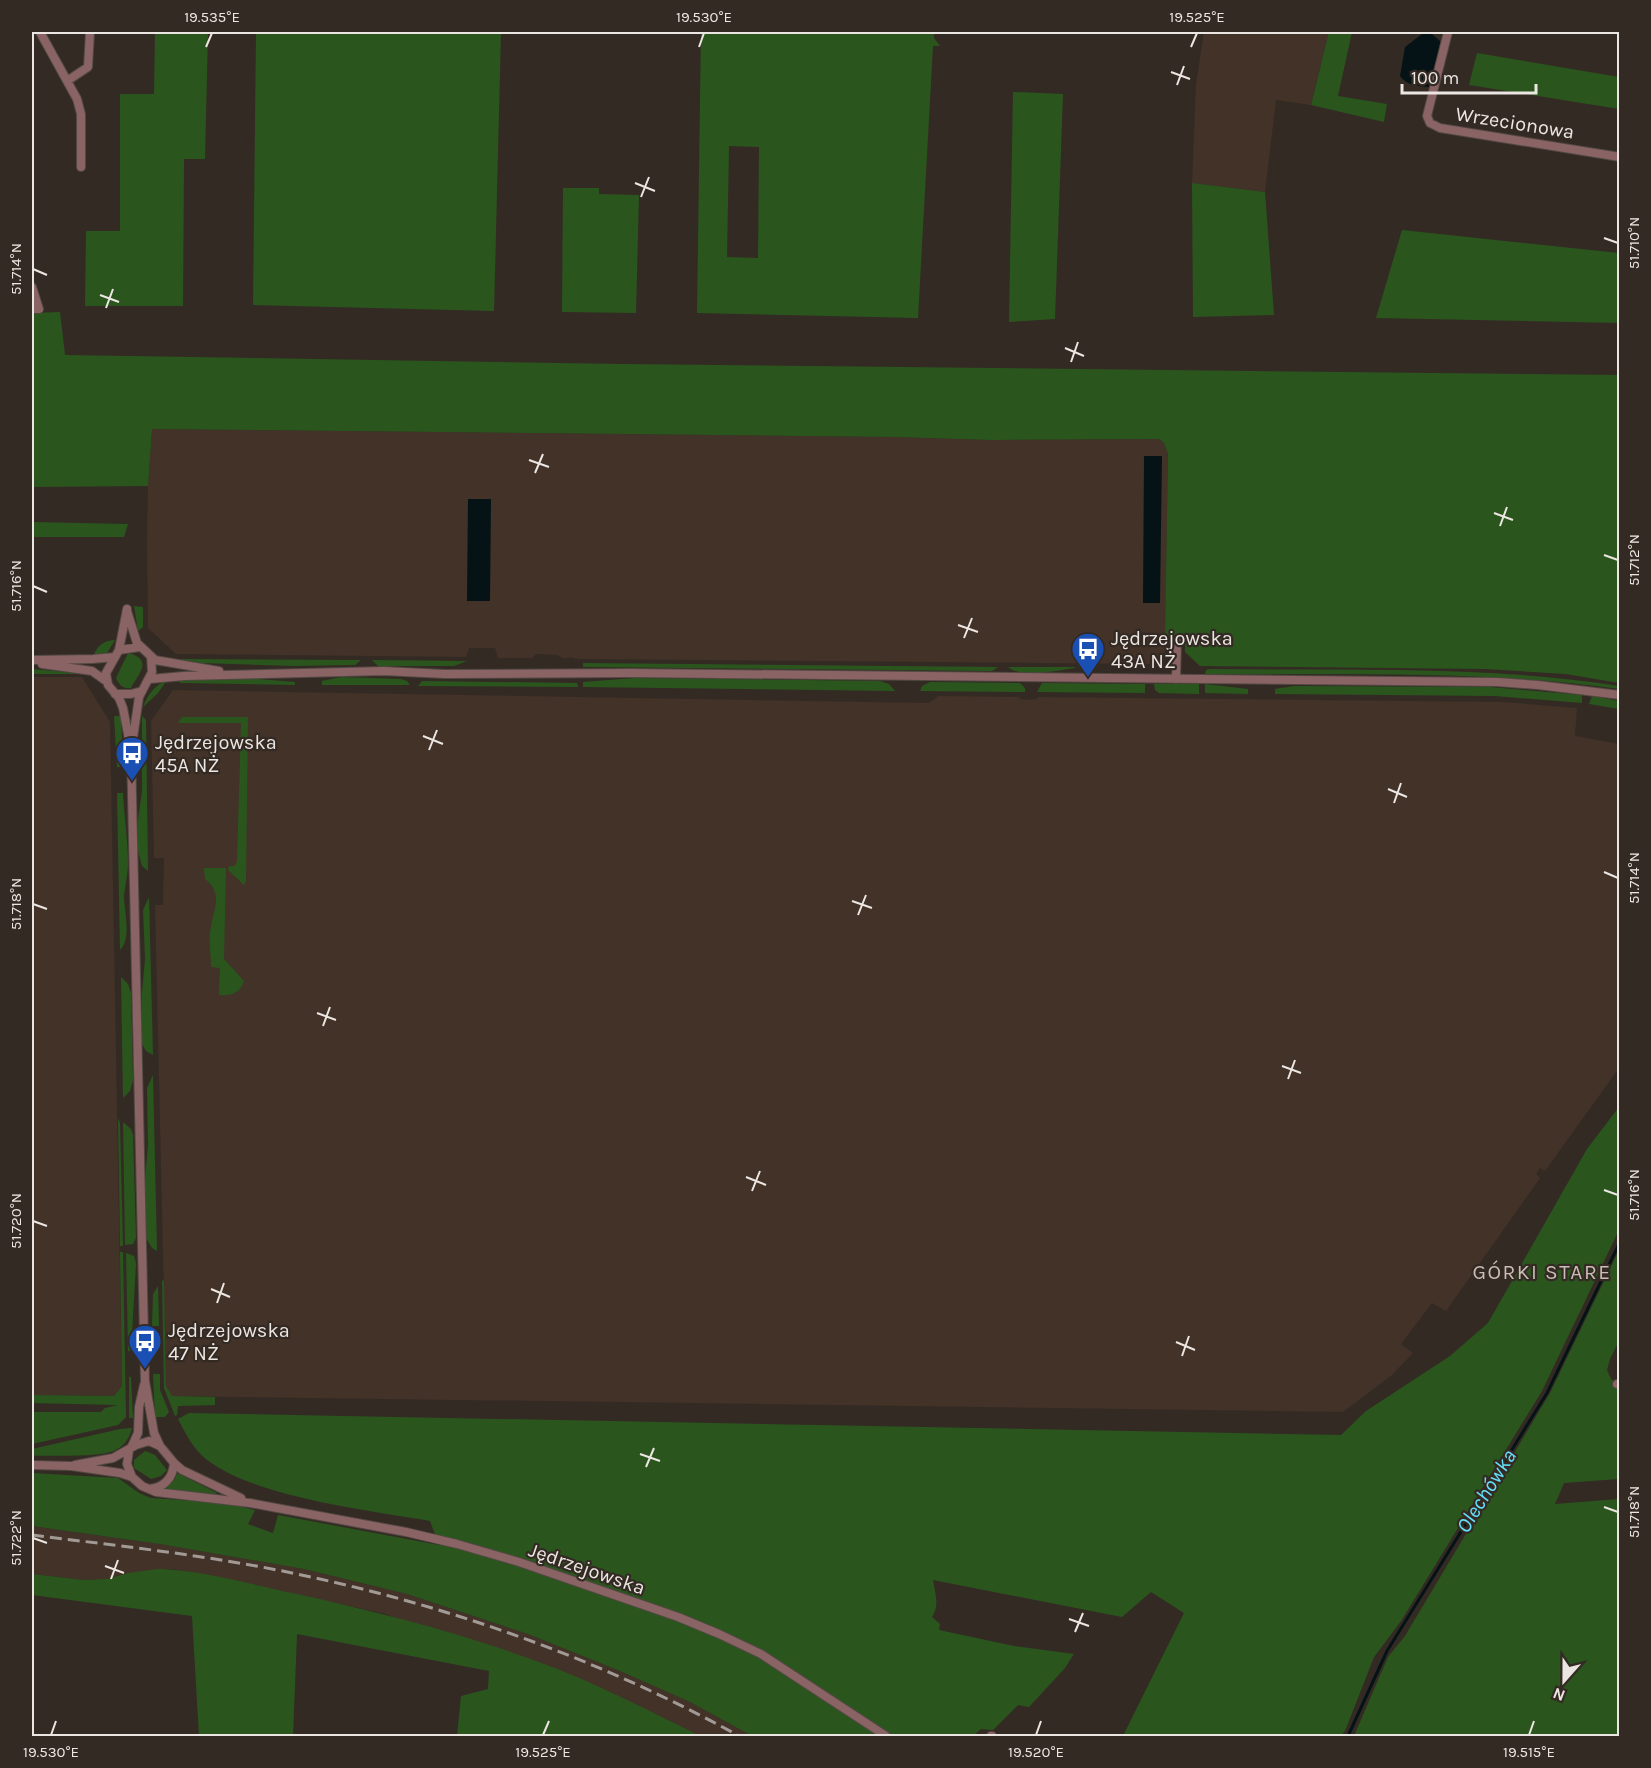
<svg xmlns="http://www.w3.org/2000/svg" width="1651" height="1768" font-family="Karla,sans-serif">
<rect width="100%" height="100%" fill="#342a24"/>
<path fill="#423228" d="M1204 32H1329L1311 105 1276 100 1265 192 1192 183 1196 84Z
M152 429 895 437 991 440 1159 439 1164 443 1168 454 1165 651 1152 664 578 659 569 657V658H562L558 655 536 654 532 658H498L495 648H469L466 657 176 654 148 628 147 541 148 486Z
M32 677H82L110 722 122 1386 114 1396 32 1395Z
M173 690 929 703 938 696 1019 697 1020 699 1031 700 1037 699 1038 697 1503 702 1577 708 1575 736 1619 744V1068L1545 1171 1540 1168 1536 1174 1540 1178 1446 1311 1432 1303 1401 1344 1413 1353 1392 1375 1343 1412 171 1396 166 1386 155 905H163L164 858H154L151 721Z
M32 1526 160 1544 304 1569 407 1594 528 1634 620 1671 690 1702 752 1736H700L657 1715 382 1613 172 1569 128 1573 107 1579 84 1580 32 1574Z"/>
<path fill="#2a561e" fill-rule="evenodd" d="M155 32H208L205 159H184L183 306H85L86 231H120V94H154Z
M256 32H501L494 311 253 305Z
M701 32H934V38L940 46H933L918 318 697 313ZM729 146 759 147 758 258 727 257Z
M1329 32H1352L1338 96 1387 104 1384 122 1311 105Z
M1477 53 1619 77V109L1469 85Z
M1013 92 1063 94 1055 319 1009 322Z
M1192 183 1265 192 1274 315 1193 317Z
M563 188H599V194L639 195 636 313 562 312Z
M1402 230 1619 253V323L1376 318Z
M60 312 65 355 624 364 1619 375V683L1566 674 1486 669 1200 666 1185 652V641L1165 638 1168 454 1164 443 1159 439 991 440 895 437 152 429 148 486 32 487V313Z
M32 522 128 524 124 537H32Z
M134 606 143 607V627L138 631Z
M115 640 107 653 94 655C97 645 106 640 115 640Z
M128 653C155 660 137 675 131 688 123 689 119 685 116 678Z
M178 659 361 660 355 665 292 666 201 663Z
M372 660 467 661 454 666H378Z
M583 663 998 667 992 671 583 667Z
M1008 667H1075V668C1059 670 1021 679 1008 667Z
M32 669 76 673V674H32Z
M1210 669C1347 671 1485 665 1619 686L1620 689C1483 670 1343 675 1205 674L1206 670Z
M341 677 401 679 407 681 410 685H322V681Z
M634 678 880 681 889 684 895 691 583 687V682Z
M258 679 295 682V685L181 683 176 680Z
M167 680 158 693 143 707C148 694 154 686 167 680Z
M422 681 577 683 578 687 418 686Z
M930 682 1020 683 1025 688V692L920 691 922 686Z
M1042 683 1145 684V693L1037 692Z
M1154 684H1199V694L1159 693 1155 690Z
M1205 684 1248 689V694L1205 693Z
M1294 686 1490 687 1581 695 1582 697V703L1495 696 1275 694V689Z
M1592 696 1619 701V709L1589 704Z
M114 716H121L123 767H117Z
M142 716 146 720 148 871 142 866 138 851V820L142 791Z
M182 717H248L246 881 244 885 228 870 229 866H235L237 861 241 723H178Z
M117 793H123C124 816 128 839 128 863 128 874 125 885 124 896 124 911 132 938 120 950Z
M204 868H226L224 959 244 981C240 993 232 996 219 995L220 968 211 967C211 956 209 944 210 933 212 912 225 894 205 879Z
M149 897 153 1055 146 1051 142 1044V993L145 959 143 910Z
M121 977 128 984 131 993 133 1080 130 1091 123 1098Z
M153 1075 157 1251 152 1248 146 1238 145 1180 148 1144 147 1088Z
M1619 1107V1230L1542 1391 1401 1621 1374 1657 1345 1731 1340 1736H1123L1184 1613 1151 1592 1122 1617 933 1580C935 1594 940 1604 932 1617L940 1624 939 1630 1014 1646 1074 1654 1065 1668 1029 1707 1018 1705 993 1730 981 1729 973 1736H752L690 1702 620 1671 528 1634 407 1594 304 1569 160 1544 32 1526V1473L118 1478 139 1493 151 1498 225 1503 255 1510 248 1524 273 1533 278 1515 439 1545 430 1521C367 1510 258 1498 207 1460 193 1449 186 1434 178 1419L189 1413 1341 1435 1366 1411 1450 1356 1488 1323 1587 1149Z
M118 1118 120 1123 123 1246H120Z
M123 1122 131 1129 133 1135 136 1238 133 1244 125 1245Z
M1619 1250V1341L1610 1359 1607 1370 1611 1379 1619 1385V1479L1564 1483 1555 1504 1619 1499V1736H1354L1388 1657 1405 1636 1550 1393Z
M120 1252H123L126 1417 118 1425 32 1444V1412H101L105 1408 118 1405 32 1403V1395L114 1396 122 1386Z
M126 1253 134 1256 136 1263 131 1351H128Z
M164 1280 166 1386 172 1396 215 1397V1405L178 1406 177 1415 175 1416 164 1388 162 1281Z
M158 1286 159 1326H152L153 1294Z
M153 1374H160V1390L169 1412 165 1417H155Z
M131 1377 133 1418H129V1377Z
M132 1428C130 1437 125 1445 116 1450 99 1458 52 1455 32 1456V1449L120 1429Z
M145 1451 155 1455 167 1470 161 1476 151 1479 134 1468V1460Z
M177 1474H179L217 1493 216 1494 163 1489 174 1480Z
M158 1569C202 1570 253 1585 297 1594 386 1614 474 1636 560 1670 607 1689 654 1713 700 1736H457L461 1696 488 1689 489 1671 297 1634 293 1736H199L192 1616 32 1595V1574L84 1580 107 1579 128 1573Z"/>
<path fill="#051317" d="M1422 34H1432L1441 42 1429 87C1418 86 1407 86 1400 76L1405 47Z
M1144 456H1162L1160 603H1143Z
M468 499H491L490 601H467Z"/>
<g fill="none" stroke-linecap="round" stroke-linejoin="round">
<path stroke="#051317" stroke-width="3" d="M1348 1736 1387 1651 1547 1393 1620 1242"/>
<g stroke="#514842" stroke-width="10">
<path id="minor" d="M40 32 77 99 81 114V167
M1448 32 1427 116 1430 123 1440 128 1620 157
M67 81 88 67 90 32
M32 287 39 309H32
M127 609 119 650 106 673 108 685 119 698 123 708 131 750 145 1381 154 1433 160 1446
M127 611 137 643 155 660 219 671
M119 650 140 647
M32 660 93 659 115 657
M42 664 92 671 106 681
M150 679 184 676 384 671 444 674 631 673 1497 682 1538 685 1620 695
M1176 679 1177 642
M115 694H131L142 691
M132 745 139 697 152 672 151 657
M1617 1384 1620 1385
M132 1446 138 1433 139 1407 144 1385
M129 1450 127 1464 132 1477
M32 1465 71 1466 120 1473 132 1477 142 1486 156 1492 250 1503 406 1532 457 1544 519 1562 678 1617 719 1634 761 1654 886 1736
M75 1465 113 1458 136 1445 149 1441 160 1446 174 1463 182 1470 241 1498
M149 1489C164 1488 173 1478 174 1463
M991 1736H992"/>
</g>
<use href="#minor" stroke="#8a6365" stroke-width="8"/>
<path stroke="#a29a95" stroke-width="3" stroke-dasharray="12 6" stroke-linecap="butt" d="M32 1535C119 1546 206 1555 292 1573 448 1605 600 1659 739 1736"/>
</g>
<path fill="none" stroke="#ece6e2" stroke-width="2" d="M206 47 212 33M699 47 704 33M1191 47 1197 33M1171 72 1190 79M1177 85 1184 66M635 183 655 191M641 197 649 177M1604 238 1618 243M33 269 47 275M100 295 119 302M106 308 113 289M1065 348 1084 356M1071 362 1078 342M529 460 549 467M535 473 543 454M1494 513 1513 520M1500 526 1507 507M1604 555 1618 560M33 586 47 592M958 625 978 632M964 638 972 618M423 736 443 744M429 750 437 730M1388 789 1407 797M1394 803 1401 783M1604 872 1618 878M852 901 872 908M33 904 47 909M858 915 866 895M317 1013 336 1020M323 1026 330 1007M1282 1066 1301 1073M1288 1079 1295 1060M746 1177 766 1185M1604 1190 1618 1195M752 1191 760 1171M33 1221 47 1226M211 1289 230 1297M217 1303 224 1283M1176 1342 1195 1350M1182 1356 1189 1336M640 1454 660 1461M646 1467 654 1448M1604 1507 1618 1512M33 1538 47 1543M105 1566 124 1573M111 1579 118 1560M1069 1619 1089 1626M1075 1632 1083 1613M51 1735 56 1721M543 1735 549 1721M1036 1735 1041 1721M1529 1735 1534 1721"/>
<defs>
<g id="bus-pin" transform="scale(1.725)"><path d="M0 17L-7.5 6A9.5 9.5 0 1 1 7.5 6Z" fill="#1a4fb4" stroke="#342a24"/><path d="M-5-6H5V4H4V6H2V4H-2V6H-4V4H-5ZM-3.5-4V0h7V-4ZM-3.5 1.2v1.5H-2V1.2ZM2 1.2v1.5H3.5V1.2Z" fill="#fff"/></g>
</defs>
<g fill-rule="evenodd">
<use href="#bus-pin" x="1088" y="649"/>
<use href="#bus-pin" x="132" y="753"/>
<use href="#bus-pin" x="145" y="1341"/>
</g>
<g text-anchor="middle" dominant-baseline="central" stroke-width="4.5" stroke-linejoin="round" paint-order="stroke">
<g font-size="20" fill="#ece6e2" stroke="#342a24">
<text transform="translate(1515 123) rotate(9)">Wrzecionowa</text>
<text transform="translate(587 1569) rotate(19)">Jędrzejowska</text>
</g>
<g font-size="20" fill="#ece6e2" stroke="#342a24" text-anchor="start">
<text x="1111" y="638">Jędrzejowska<tspan x="1111" dy="23">43A NŻ</tspan></text>
<text x="155" y="742">Jędrzejowska<tspan x="155" dy="23">45A NŻ</tspan></text>
<text x="168" y="1330">Jędrzejowska<tspan x="168" dy="23">47 NŻ</tspan></text>
</g>
<g font-size="21" letter-spacing="1.5" fill="#cabdb5" stroke="#342a24">
<text x="1542" y="1272">GÓRKI STARE</text>
</g>
<g font-size="21" font-style="italic" fill="#65e0fa" stroke="#342a24">
<text transform="translate(1486 1491) rotate(-58)">Olechówka</text>
</g>
</g>
<rect width="1651" height="1768" fill="none" stroke="#342a24" stroke-width="66"/>
<g transform="translate(1564 1681) rotate(201)" stroke="#342a24" stroke-width="4.5" paint-order="stroke">
<path d="M0-4.5L10 22L0 15L-10 22Z" fill="#ece6e2"/>
<text y="-9" font-size="16" font-weight="bold" text-anchor="middle" fill="#ece6e2">N</text>
</g>
<path d="M1402 84v9h134v-9" fill="none" stroke="#ece6e2" stroke-width="3"/>
<text x="1411" y="84" font-size="18" fill="#ece6e2" stroke="#342a24" stroke-width="4.5" paint-order="stroke">100 m</text>
<rect x="33" y="33" width="1585" height="1702" fill="none" stroke="#ece6e2" stroke-width="2"/>
<g font-size="15" text-anchor="middle" fill="#ece6e2">
<text x="212" y="22">19.535°E</text>
<text x="704" y="22">19.530°E</text>
<text x="1197" y="22">19.525°E</text>
<text transform="translate(1634 243) rotate(-90)" y="5">51.710°N</text>
<text transform="translate(16 269) rotate(-90)" y="5">51.714°N</text>
<text transform="translate(1634 560) rotate(-90)" y="5">51.712°N</text>
<text transform="translate(16 586) rotate(-90)" y="5">51.716°N</text>
<text transform="translate(1634 878) rotate(-90)" y="5">51.714°N</text>
<text transform="translate(16 904) rotate(-90)" y="5">51.718°N</text>
<text transform="translate(1634 1195) rotate(-90)" y="5">51.716°N</text>
<text transform="translate(16 1221) rotate(-90)" y="5">51.720°N</text>
<text transform="translate(1634 1512) rotate(-90)" y="5">51.718°N</text>
<text transform="translate(16 1538) rotate(-90)" y="5">51.722°N</text>
<text x="51" y="1757">19.530°E</text>
<text x="543" y="1757">19.525°E</text>
<text x="1036" y="1757">19.520°E</text>
<text x="1529" y="1757">19.515°E</text>
</g>
</svg>
